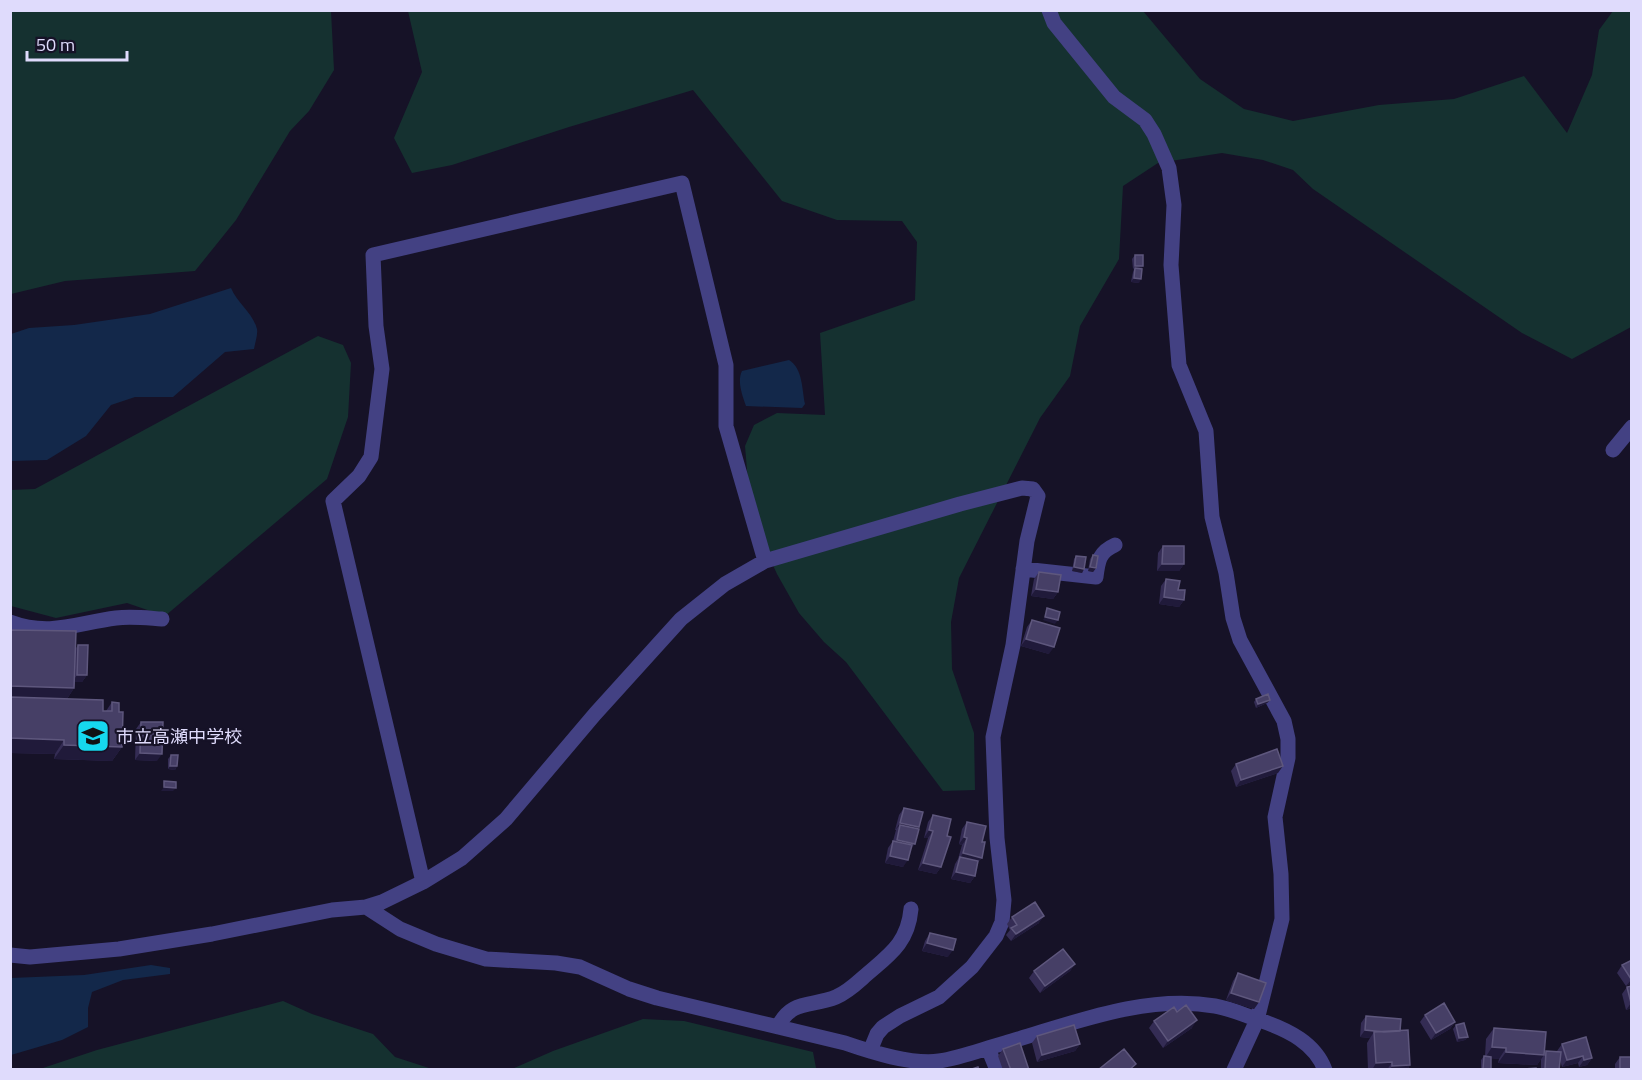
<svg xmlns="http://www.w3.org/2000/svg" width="1642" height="1080" font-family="'Titillium Web','Noto Sans JP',sans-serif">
<rect width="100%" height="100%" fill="#161227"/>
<path fill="#153130" d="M11 10 331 11 334 70 309 111 290 131 236 220 195 271 65 281 11 294Z
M408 11H1143L1200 79 1244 109 1293 121 1379 105 1454 99 1524 76 1567 133 1592 75 1599 30 1613 11H1631V327L1572 359 1522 333 1313 189 1293 170 1263 160 1222 153 1158 163 1123 186 1119 259 1080 326 1070 376 1040 418 959 578 951 622 952 669 974 733 975 790 943 791 846 662 824 642 799 613 777 574 751 517 745 446 754 425 777 413 825 415 820 333 915 300 917 242 902 221 837 220 782 201 693 90 569 127 452 165 412 173 394 138 422 72Z
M318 336 343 345 351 363 348 417 327 479 165 616 127 603 56 618 11 606 10 490 35 489Z
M283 1001 312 1014 373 1034 395 1057 432 1069H40L97 1050Z
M643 1019 684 1021 813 1052 816 1068 512 1069 553 1051Z"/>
<path fill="#13284a" d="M231 288C237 303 253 313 257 329 258 335 255 343 254 349L225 352 173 397H135L111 405 86 436 47 460 11 461V334L29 328 74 325 150 314Z
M789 360C803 368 802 391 805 404L802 408 746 406C742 395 737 381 742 371Z
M151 965 170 968V974L123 980 92 992 88 1008V1027L62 1040 11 1055V978L84 975Z"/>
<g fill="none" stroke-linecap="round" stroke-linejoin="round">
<path stroke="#434183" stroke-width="15" d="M1049 10 1054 23 1114 97 1145 120 1154 134 1169 168 1174 205 1171 265 1179 365 1206 431 1212 517 1226 573 1233 618 1240 640 1284 721 1288 739V758L1275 817 1281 874 1282 919 1257 1020 1234 1070
M1613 450 1632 427
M1023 569 1096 577C1098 561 1099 552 1115 545
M10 622C50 637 77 623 116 618 131 616 147 618 162 619
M423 882 333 501 359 476 371 457 382 369 376 326 373 255 682 183 726 365V426L765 561
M366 907 400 929 436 944 486 959 556 963 580 967 629 989 657 998 845 1043C871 1052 911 1065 939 1061 961 1058 983 1049 1005 1043 1071 1024 1144 994 1215 1006 1232 1009 1246 1016 1262 1021 1288 1030 1315 1043 1325 1070
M10 955 30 957 119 949 212 934 332 910 366 907 382 902 423 882 462 858 506 819 595 714 681 619 725 584 765 561 960 504 1022 488 1033 489 1038 496 1027 541 1013 645 993 737 997 838 1004 900 1002 922 996 936 972 967 939 997 900 1016 883 1027 877 1034 870 1051
M778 1027C791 999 812 1007 836 997 848 992 857 983 866 975 889 955 908 943 911 909
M988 1048 997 1070"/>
</g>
<path fill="#342c54" d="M1135 255 1143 266 1141 269 1139 283 1131 282 1133 272 1134 269H1133L1132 259Z
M1163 546 1184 564 1179 571H1157L1158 553Z
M1093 555 1096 568 1093 572 1088 571 1090 559Z
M1076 556 1084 569 1082 573 1072 571 1074 559Z
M1039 572 1058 592 1053 599 1031 596 1034 579Z
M1166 579 1178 590 1184 600 1179 607 1159 604 1161 586Z
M1032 620 1049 654 1021 646 1027 627Z
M10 630 76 648 78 645 87 675 82 682H75L74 688 67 699 103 711H106L112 702 119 712 122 747 112 761 54 759 55 754 10 753Z
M1256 699 1270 700 1267 703 1256 708 1254 702Z
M141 722 157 761 135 760 136 729Z
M171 755 177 766 175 770 168 769V759Z
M1236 764 1278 773 1236 787 1231 771Z
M904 808 918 829 910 851 903 867 885 863 888 848 893 841 896 830H895L899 815Z
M933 815 941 867 936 874 918 870 928 838H924L928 822Z
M967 822 982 842V858L978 862 975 876 970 883 951 879 955 864 958 859 962 845 959 844 962 829Z
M1012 917 1039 923 1011 941 1006 935 1010 930 1007 924Z
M930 933 948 957 922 951 925 941Z
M1632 960V983L1626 986 1617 973 1622 965Z
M1075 964 1070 971 1040 993 1029 978 1034 971Z
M1238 973 1259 1002 1254 1009 1226 1000 1233 981Z
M1632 986V1008L1626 1010 1622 994 1627 987Z
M1177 1012 1192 1028 1163 1048 1149 1028 1154 1021Z
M1425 1015 1455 1022 1450 1029 1431 1040 1420 1022Z
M1366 1016 1400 1031 1410 1065 1407 1070H1368L1367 1043 1370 1038 1360 1037 1361 1023Z
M1456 1025 1468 1037 1465 1040 1457 1042 1453 1029Z
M1494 1028 1544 1054 1546 1051 1558 1052 1557 1051 1562 1044 1592 1058 1587 1065 1579 1067 1578 1063 1562 1067 1560 1060 1559 1070H1541V1059L1537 1065 1498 1063 1499 1059 1491 1058V1070H1481V1060L1484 1056H1485L1486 1039Z
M1037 1036 1080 1044 1075 1051 1037 1062 1032 1043Z
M1003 1049 1029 1070H1003L998 1056Z
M1620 1057 1632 1070H1615V1064Z"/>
<path fill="#201a3a" d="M1135 266H1143L1141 269H1133Z
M1134 278 1141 279 1139 283 1131 282Z
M1162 564H1184L1179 571H1157Z
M1074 567 1084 569 1082 573 1072 571Z
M1090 567 1096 568 1093 572 1088 571Z
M1036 589 1058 592 1053 599 1031 596Z
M1164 597 1184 600 1179 607 1159 604Z
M1045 617 1058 620 1055 624 1043 620Z
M1026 639 1054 647 1049 654 1021 646Z
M77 675H87L82 682H72Z
M10 686 74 688 65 702 10 701Z
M1270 700 1267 703 1256 708 1258 704Z
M10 738 64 740 55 754 10 753Z
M64 745 122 747 112 761 54 759Z
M140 753 162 754 157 761 135 760Z
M170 766H177L175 770 168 769Z
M1283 766 1278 773 1236 787 1241 780Z
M164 787 176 788 173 791H161Z
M900 823 919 827 914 835 900 825 895 830Z
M929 830 933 831 928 838H924Z
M964 837 967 838 962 845 959 844Z
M897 840 915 844 910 851 892 847Z
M963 853 982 858 976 865 960 858Z
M890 856 908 860 903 867 885 863Z
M923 863 941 867 936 874 918 870Z
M956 872 975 876 970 883 951 879Z
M1044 916 1039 923 1011 941 1016 934Z
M927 943 953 950 948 957 922 951Z
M1075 964 1070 971 1040 993 1045 986Z
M1632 979V983L1626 986Z
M1231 993 1259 1002 1254 1009 1226 1000Z
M1631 1003 1632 1008 1626 1010Z
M1197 1020 1192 1028 1163 1048 1168 1041Z
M1455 1022 1450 1029 1431 1040 1436 1033Z
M1365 1030 1400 1033 1374 1032 1370 1038 1360 1037Z
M1468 1037 1465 1040 1457 1042 1459 1038Z
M1080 1044 1075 1051 1037 1062 1042 1055Z
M1492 1047 1506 1048 1499 1059 1485 1058Z
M1506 1052 1544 1055 1537 1065 1498 1063Z
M1583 1056 1578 1063 1562 1067 1567 1060Z
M1592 1058 1587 1065 1579 1067 1584 1060Z
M1392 1062 1387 1070H1372L1376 1063Z
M1410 1065 1407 1070H1390L1392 1066Z"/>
<path fill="#463f66" stroke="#5e577d" stroke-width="1.5" d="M1135 255H1143V266H1135Z
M1135 268 1142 269 1141 279 1134 278Z
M1163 546H1184V564H1162Z
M1093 555 1098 556 1096 568 1090 567Z
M1076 556 1086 557 1084 569 1074 567Z
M1039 572 1061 575 1058 592 1036 589Z
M1166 579 1180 581 1178 590H1185L1184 600 1164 597Z
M1047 608 1060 612 1058 620 1045 617Z
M1032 620 1060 628 1054 647 1026 639Z
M10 630 76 631 74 688 10 686Z
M78 645H88L87 675H77Z
M1268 694 1270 700 1258 704 1256 699Z
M10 697 103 700V711H112V702L119 703V712H123L122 747 64 745V740L10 738Z
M141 722H163L162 754 140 753Z
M1277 749 1283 766 1241 780 1236 764Z
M171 755H178L177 766H170Z
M164 781 176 782V788L164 787Z
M904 808 923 812 919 827 900 823Z
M933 815 951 819 947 836 951 837 941 867 923 863 933 831 929 830Z
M967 822 986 826 982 842H985L982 858 963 853 967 838 964 837Z
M900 825 919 829 915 844 897 840Z
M893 841 912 845 908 860 890 856Z
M960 857 978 861 975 876 956 872Z
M1035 902 1044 916 1016 934 1011 928 1017 925 1012 917Z
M930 933 956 939 953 950 927 943Z
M1063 949 1075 964 1045 986 1034 971Z
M1632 960V979H1631L1622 965Z
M1238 973 1266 983 1259 1002 1231 993Z
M1632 986V1003H1631L1627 987Z
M1444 1003 1455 1022 1436 1033 1425 1015Z
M1186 1005 1197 1020 1168 1041 1154 1021 1174 1007 1177 1012Z
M1366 1016 1401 1019 1400 1031 1384 1032 1365 1030Z
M1464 1023 1468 1037 1459 1038 1456 1025Z
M1074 1025 1080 1044 1042 1055 1037 1036Z
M1494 1028 1546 1032 1544 1055 1506 1052V1048L1492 1047Z
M1408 1030 1410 1065 1392 1066V1062L1376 1063 1374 1032Z
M1586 1037 1592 1058 1584 1060 1583 1056 1567 1060 1562 1044Z
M1020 1043 1029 1070H1011L1003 1049Z
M1124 1049 1136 1064 1129 1070H1098Z
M1546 1051 1561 1052 1559 1070 1545 1069Z
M1484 1056 1491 1057V1070L1483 1069Z
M1620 1057H1632V1070H1620Z
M978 1067 979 1070H969Z
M1536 1068V1070H1524V1069Z"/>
<defs>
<g id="school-square" transform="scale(1.725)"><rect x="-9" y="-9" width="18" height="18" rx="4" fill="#16d8ee" stroke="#161227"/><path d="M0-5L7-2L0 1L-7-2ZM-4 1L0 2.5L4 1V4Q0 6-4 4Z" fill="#111"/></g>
</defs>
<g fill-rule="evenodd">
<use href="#school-square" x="93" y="736"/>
</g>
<g text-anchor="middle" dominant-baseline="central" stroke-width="4.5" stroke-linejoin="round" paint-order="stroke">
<g font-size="18" fill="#dfdbfc" stroke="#161227" text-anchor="start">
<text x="116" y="736">市立高瀬中学校</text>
</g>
</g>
<rect width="1642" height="1080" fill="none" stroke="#dfdbfc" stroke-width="24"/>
<path d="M27 51v9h100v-9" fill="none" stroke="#dfdbfc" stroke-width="3"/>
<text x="36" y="51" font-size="18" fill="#dfdbfc" stroke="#161227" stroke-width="4.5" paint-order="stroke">50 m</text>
</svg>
